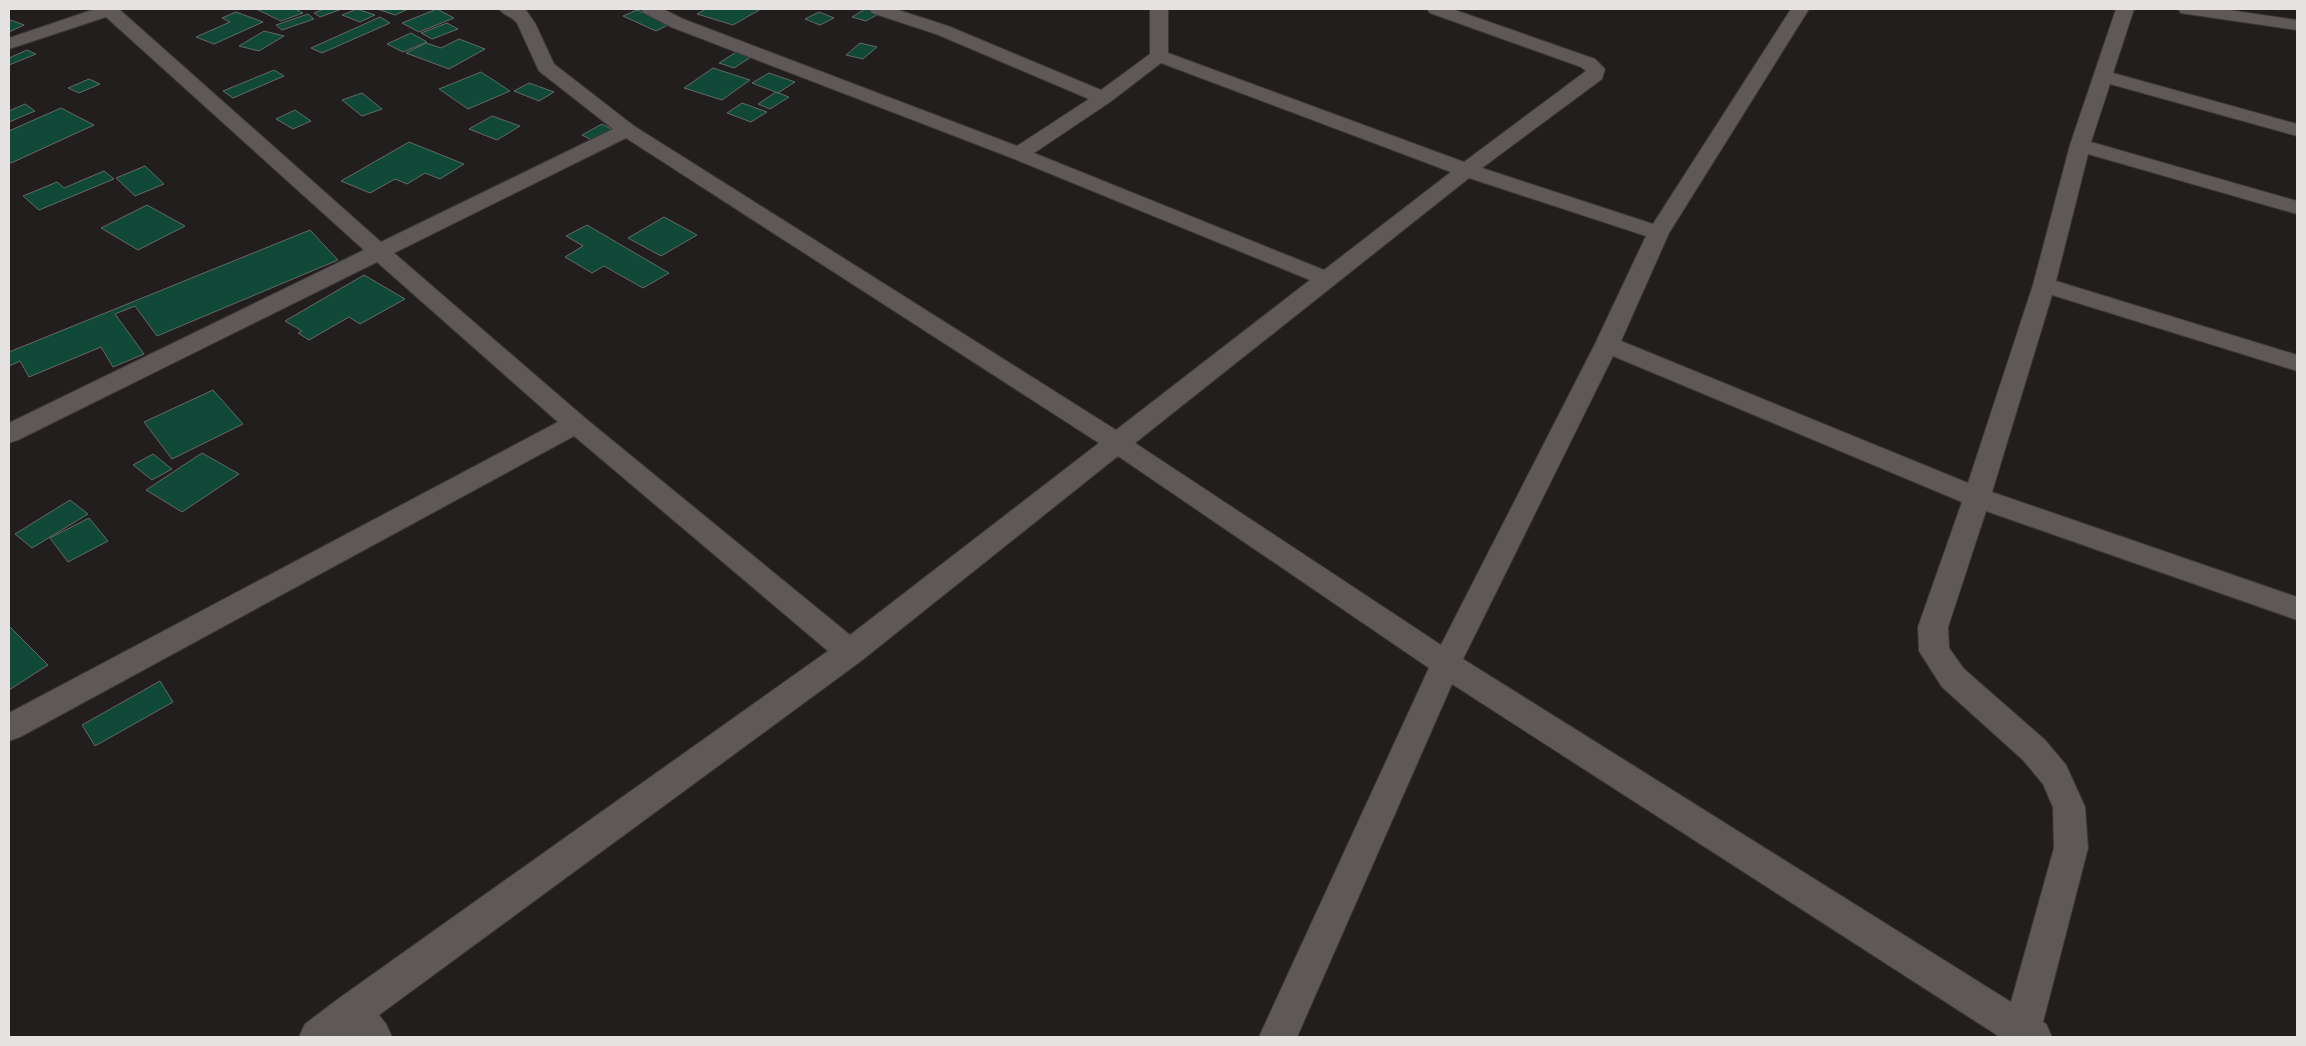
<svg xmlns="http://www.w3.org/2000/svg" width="2306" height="1046" font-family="'Sofia Sans Condensed',sans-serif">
<rect width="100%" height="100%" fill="#231e1e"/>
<path fill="#104937" stroke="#646967" d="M256 9H295L303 13 281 21Z
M324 9H342L320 17 314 13Z
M357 9 375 15 360 22 342 15Z
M377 9H408L395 15Z
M437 9 454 18 419 32 402 23Z
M706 9H761L733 25 697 14Z
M865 9H869L880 13 866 21 852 17Z
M637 10 670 24 656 31 623 16Z
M236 12 263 22 214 44 196 37 230 22 222 18Z
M819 12 834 18 820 25 805 19Z
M308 14 314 19 282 30 276 25Z
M380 17 390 23 322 53 311 48Z
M11 20 24 25 9 32V21Z
M447 23 458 29 432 39 421 33Z
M264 31 284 36 259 51 239 46Z
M411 33 427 42 403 52 387 44Z
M459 39 485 49 449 69 406 53 426 43 441 48Z
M860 43 877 47 863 59 846 55Z
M27 50 36 54 9 65V58Z
M738 51 754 55 734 68 719 63Z
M713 68 750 80 722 100 684 88Z
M274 70 284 76 233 98 223 91Z
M481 72 510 91 468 109 439 89Z
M769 73 795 82 778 93 752 83Z
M89 79 100 84 79 93 68 88Z
M529 83 554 92 539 101 514 91Z
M776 92 789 97 770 109 758 104Z
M362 93 382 109 362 116 342 100Z
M742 103 767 112 751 122 727 113Z
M25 104 35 111 9 122V111Z
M61 108 94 125 11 163 9 161V131Z
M295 110 311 121 293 129 276 119Z
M492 116 520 126 497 140 469 129Z
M602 124 617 132 597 143 582 135Z
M409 142 464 164 440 179 425 173 407 184 395 179 370 193 341 181Z
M145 166 164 184 135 196 116 178Z
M104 171 114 179 39 210 23 196 57 182 64 188Z
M147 205 185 226 138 250 101 228Z
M664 217 697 235 661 256 628 238Z
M587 225 669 273 643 288 604 266 592 273 565 257 583 246 566 236Z
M310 230 338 260 157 336 135 306 115 314 144 354 113 367 101 347 29 377 20 361 9 366V352Z
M364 275 405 299 360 324 349 317 309 340 298 333 302 331 285 321Z
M213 390 243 424 172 459 144 422Z
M202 453 239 474 182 512 146 490Z
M153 454 172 469 152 480 133 465Z
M70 500 88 514 32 548 15 534Z
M89 518 108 541 68 562 50 538Z
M9 626 48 665 9 690Z
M160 681 173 702 95 746 82 725Z"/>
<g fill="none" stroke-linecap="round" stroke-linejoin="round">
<g stroke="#3d3838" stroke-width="2">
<path id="minor" d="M95 9H121L120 10 381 242 613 129 539 71 517 23C512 16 504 16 499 9H525L535 23 554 64 634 126 1116 430 1310 280 1012 158 671 27 644 13 641 9H663L683 19 1017 146 1089 99 936 34 872 13 869 9H895L948 26 1101 90 1150 54V9H1168V53L1464 162 1586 71 1581 67 1430 13 1427 9H1452L1595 59 1605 69 1602 79 1482 168 1653 224 1791 9H1809L1669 233 1621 341 1968 483 2033 285 2070 145 2116 9H2134L2113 73 2297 124V136L2110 84 2091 142 2297 201V214L2088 154 2056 281 2297 355V371L2052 295 1992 492 2297 597V620L1986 511 1948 627 1949 648 1964 669 2045 740 2066 765 2085 807 2088 848 2043 1022 2046 1024 2052 1037H2000L1452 684 1297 1037H1259L1429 668 1118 456 861 661 379 1015 386 1024 392 1037H299L305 1024 338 999 828 651 574 436 20 737 9 741V713L558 422 377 262 18 440 9 443V423L364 250 106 17 9 49V38ZM1161 63 1451 172 1324 270 1034 153 1110 102ZM626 138 1099 443 850 635 585 418 394 253ZM1469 178 1646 236 1595 344 1441 645 1135 443ZM1613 356 1962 502 1918 627 1919 651 1942 687 2023 760 2043 784 2053 807 2054 848 2011 1002 1463 659Z
M2178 9H2222L2297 20V30L2187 14 2181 13Z"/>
</g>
<use href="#minor" fill="#5e5858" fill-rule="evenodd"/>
</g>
<rect width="2306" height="1046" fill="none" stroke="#e6e2e2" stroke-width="20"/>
</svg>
